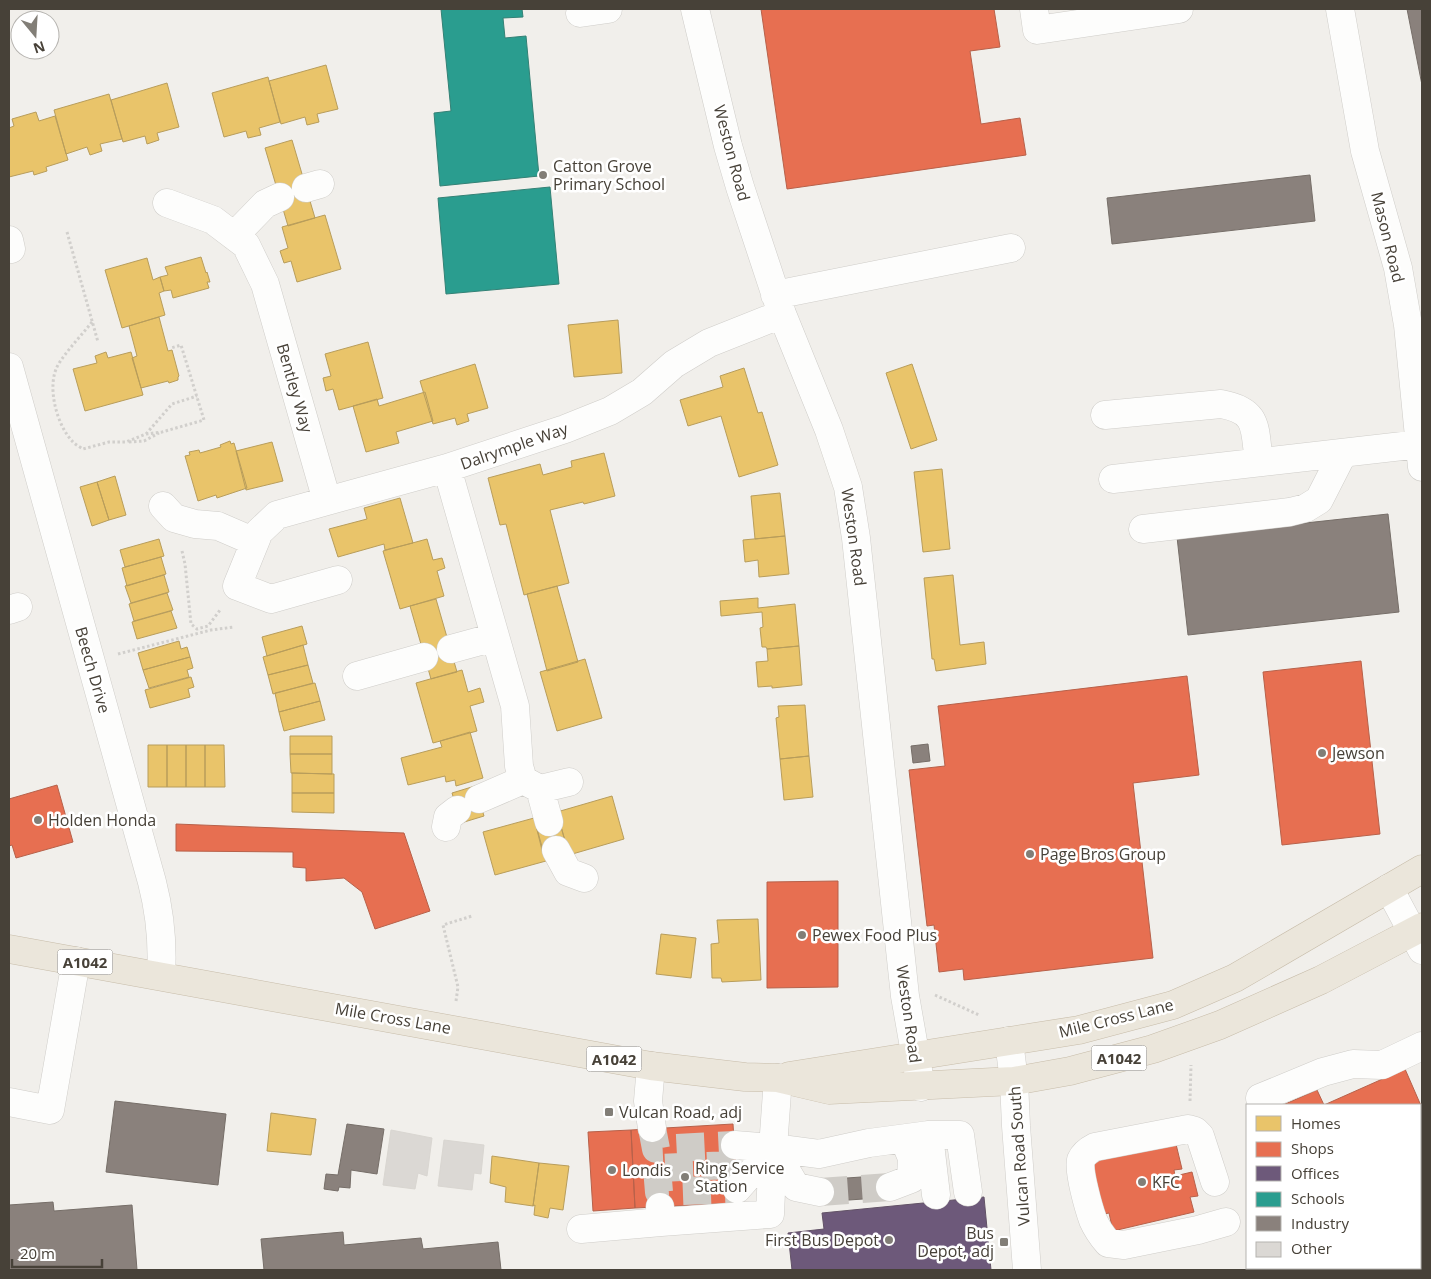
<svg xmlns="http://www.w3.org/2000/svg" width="1431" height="1279" font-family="'Open Sans',sans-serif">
<rect width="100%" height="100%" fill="#f1efeb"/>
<path fill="#e9c46a" stroke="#b89d5b" d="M326 65 338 109 317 114 319 122 307 125 305 117 281 124 269 81Z
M268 77 280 122 259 128 261 135 248 138 246 131 224 137 212 93Z
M167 83 179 127 157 133 159 140 147 144 145 136 123 142 111 100Z
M109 94 122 139 100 144 102 151 90 155 87 147 66 154 54 110Z
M36 112 39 121 55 116 68 160 46 167 47 171 34 175 33 171 9 177V128L14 126 12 119Z
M292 140 315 218 288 226 265 148Z
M325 215 341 269 297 282 291 261 284 263 280 251 288 248 282 227Z
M201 257 206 273 207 272 210 282H207L209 288 173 298 171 290 164 291 160 277 168 275 165 267Z
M147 258 153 280 160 277 164 291 159 293 165 315 122 328 105 270Z
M159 317 168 351 172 350 179 376 178 377V380L169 383 168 381 141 388 132 358 137 356 129 326Z
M618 320 622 373 574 377 568 325Z
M368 342 383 398 339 410 333 389 326 391 323 378 331 376 325 354Z
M106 352 108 358 131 352 143 395 85 411 73 369 97 363 95 356Z
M475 364 488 408 467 414 469 421 457 425 455 418 433 424 420 381Z
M912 364 937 440 911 449 886 373Z
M744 368 758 413 762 412 778 465 739 477 721 416 688 426 680 400 723 387 720 376Z
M425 392 433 421 396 432 399 443 366 452 353 406 377 399 379 406Z
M230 441 231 444 234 443 247 488 217 498 216 495 198 501 185 456 190 455 189 452 199 450 200 453 221 447 220 445Z
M272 442 283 481 246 490 236 451Z
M604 453 615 496 584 504 583 502 550 510 569 583 524 595 506 524 500 525 488 478 540 464 543 475 572 467 571 461Z
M942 469 950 549 923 552 914 472Z
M115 476 126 515 109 520 97 482Z
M97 482 109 520 92 526 80 487Z
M780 493 785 536 755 539 751 496Z
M400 498 413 543 385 550 384 544 338 557 329 529 367 519 364 508Z
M785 536 789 574 759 577 758 560 745 562 743 540Z
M159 539 164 556 125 567 120 550Z
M427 539 433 560 442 558 445 568 437 571 444 596 400 609 383 551Z
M161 557 166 574 127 586 122 568Z
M164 575 169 592 131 603 125 586Z
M953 575 960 645 984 642 986 664 936 671 934 659H932L924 578Z
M557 586 578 662 547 671 527 594Z
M167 593 173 610 134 621 129 604Z
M758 598V608L795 604 799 646 767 649 766 647H762L760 628 763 627 762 612 721 616 720 601Z
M436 599 457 672 431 679 410 606Z
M171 611 177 628 137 639 132 622Z
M302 626 307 644 267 656 262 637Z
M179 641 181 649 187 647 190 657 143 670 138 653Z
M303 645 308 665 268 675 263 657Z
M799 646 802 685 772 688V686L758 687 756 662 768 661 767 649Z
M190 657 193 668 187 670 189 677 149 688 143 670Z
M585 659 602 718 557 731 540 672Z
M308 665 313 683 273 694 268 675Z
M462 670 468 692 480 688 484 702 470 706 477 731 433 743 416 683Z
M191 677 194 687 188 689 190 697 150 708 145 690Z
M315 683 320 701 279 712 275 693Z
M320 701 325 720 284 731 279 712Z
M805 705 809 756 780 759 776 718 779 717 778 706Z
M470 732 483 778 456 786 455 780 446 782 445 776 408 785 401 758 442 747 440 741Z
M290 736H332V754H290Z
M148 745H167V787H148Z
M167 745H186V787H167Z
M186 745H205V787H186Z
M205 745H224L225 787H205Z
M290 754H332V774L291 773Z
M809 756 813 797 784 800 780 759Z
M292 773 334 774V793H292Z
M475 786 484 816 461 823 452 793Z
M292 793H334V813L292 812Z
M612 796 624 839 569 855 557 812Z
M534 818 546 861 495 875 483 832Z
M559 820 567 848 543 854 536 826Z
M758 919 761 980 722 982 721 978H712L711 944 719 943 717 920Z
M661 934 696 938 691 978 656 974Z
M271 1113 316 1119 311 1155 267 1151Z
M492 1156 539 1163 533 1206 505 1202 506 1187 490 1183Z
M539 1163 569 1166 563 1210 550 1208 548 1218 534 1215 535 1205 533 1206Z"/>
<path fill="#e76f51" stroke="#b7614a" d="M761 9H994L1000 47 970 51 981 124 1020 118 1026 155 787 189Z
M1361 661 1380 834 1282 845 1263 672Z
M1187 676 1199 775 1133 783 1153 958 964 980 963 969 939 972 934 925 927 926 909 770 945 766 938 706Z
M57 785 73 842 16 858 12 845 9 846V799Z
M176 824 404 833 430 911 375 929 362 892 344 878 306 881V868L293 867V852L176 851Z
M838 881V987L767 988V882Z
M1405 1069 1422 1108V1221L1420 1222V1105H1283L1317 1090 1324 1105Z
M733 1124 738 1203 635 1208 631 1130Z
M631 1130 635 1208 593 1211 588 1132Z
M1175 1140 1182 1169 1174 1170 1175 1176 1192 1172 1198 1196 1190 1197 1194 1212 1113 1231 1109 1213 1104 1214 1086 1161Z"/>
<path fill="#6d597a" stroke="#625266" d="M984 1197 991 1270H792L788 1233 824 1229 822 1213Z"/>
<path fill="#2a9d8f" stroke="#338175" d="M441 9H522L523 17 503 18 505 38 526 36 539 176 440 186 434 113 451 111Z
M550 187 559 284 446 294 438 198Z"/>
<path fill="#8a817c" stroke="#766e68" d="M1407 9H1422V85Z
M1310 175 1315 221 1112 244 1107 198Z
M1388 514 1399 612 1188 635 1177 537Z
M928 744 930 761 913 763 911 746Z
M115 1101 226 1114 218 1185 106 1172Z
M347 1124 384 1129 377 1174 351 1170 350 1188 339 1187 338 1191 324 1189 326 1174 338 1175Z
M889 1175 891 1197 821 1202 819 1180Z
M53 1202 54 1211 132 1205 137 1270H9V1205Z
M343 1232 344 1245 421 1238 423 1249 498 1242 501 1270H264L261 1239Z"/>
<path fill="#dbd8d4" stroke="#d9d6d1" d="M391 1130 432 1138 427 1176 418 1173 415 1189 383 1185Z
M444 1140 484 1145 481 1174 474 1173 472 1190 438 1186Z"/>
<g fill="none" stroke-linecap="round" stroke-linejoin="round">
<path stroke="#cfccc7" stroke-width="28" stroke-dasharray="28 14" stroke-linecap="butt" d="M652 1128 656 1149 735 1145
M735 1165 657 1168 659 1192 737 1189
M820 1192 890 1187"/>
<g stroke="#cfcdc9" stroke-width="29">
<path id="minor" d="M695 9 728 146 740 187 782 314 829 430 848 487 856 538 905 996 921 1087
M1034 9 1037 30 1179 9
M1340 9 1365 151 1398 268 1408 325 1422 467
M580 13 608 9
M306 188 320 184
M167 203 213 220 246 245 265 284 327 501 447 468
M234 236 265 204 280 197
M9 240 11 249
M775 295 1011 248
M9 367 152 882C160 913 163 944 161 976
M1105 415 1221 404C1260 411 1254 429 1259 462
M1113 479 1420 444
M327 501 277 515 259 532 237 586 271 599 338 580
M163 506 174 518 195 524 218 526 255 542
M1143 529 1290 512 1306 508 1319 500 1343 453
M9 610 18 607
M451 649 495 637
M357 676 424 657
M569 782 540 789 523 780 519 766 515 706 447 468 565 429 610 411 642 392 674 364 709 343 782 314
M540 789 549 822
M479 799 523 780
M446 827 448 817 457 810
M556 850 568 872 584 878
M1389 888 1422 950
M1009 1041 1014 1081 1016 1126 1027 1270
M651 1066 648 1101 652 1128
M1260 1098 1323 1072 1353 1064 1382 1065 1422 1046
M9 1102 50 1110 76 961
M929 1135 936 1195
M735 1145 773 1148 778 1078
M773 1148 796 1187 820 1192
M1215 1182 1200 1136 1195 1131 1188 1129 1095 1147C1089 1150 1084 1153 1081 1160 1078 1171 1089 1209 1093 1220 1097 1229 1102 1236 1108 1243L1124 1245 1198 1230 1226 1222
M890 1187 911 1179 912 1158 904 1139
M737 1189 773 1148 766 1151
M660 1207 661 1222 770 1214 773 1148 819 1154 869 1143 929 1135H960L968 1192
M581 1229 661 1222
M1420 1235 1422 1234
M1341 1270 1347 1268"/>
</g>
<g stroke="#c7bca9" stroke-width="29">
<path id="highway" d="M9 949 651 1066 745 1077 778 1078 829 1090 1014 1081 1070 1071 1153 1049 1220 1025 1321 980 1422 927
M789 1076 1079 1030 1173 1005 1235 978 1422 869"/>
</g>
<path stroke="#d1cfcc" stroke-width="3" stroke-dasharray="2.5 2.5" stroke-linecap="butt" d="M67 232 98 342
M92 322C81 336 67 350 58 365 46 386 57 426 73 442 76 445 80 447 83 449L109 442H126L146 434 162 432 204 420 181 345 171 348
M146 434 172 404 197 396
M129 442 144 441 159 433
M182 551 185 564 191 624 197 629 208 626 220 610
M118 654 211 630 234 627
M935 995 979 1015
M456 1001 458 987 443 925 472 916
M1190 1101 1191 1065"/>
<use href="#minor" stroke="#fdfdfc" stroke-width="28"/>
<use href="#highway" stroke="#ebe6db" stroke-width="28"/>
</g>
<g fill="#827e77" stroke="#fff" stroke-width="2">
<circle cx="543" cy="175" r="5"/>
<circle cx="1322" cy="753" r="5"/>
<circle cx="38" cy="820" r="5"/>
<circle cx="1030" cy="854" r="5"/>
<circle cx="802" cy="935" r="5"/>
<rect x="604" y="1107" width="10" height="10" rx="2.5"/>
<circle cx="612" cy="1170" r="5"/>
<circle cx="685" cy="1177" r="5"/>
<circle cx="1142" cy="1182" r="5"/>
<circle cx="889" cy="1240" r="5"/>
<rect x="999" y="1237" width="10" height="10" rx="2.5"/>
</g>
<g text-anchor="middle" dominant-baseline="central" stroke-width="5" stroke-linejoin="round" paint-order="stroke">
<g fill="#fff" stroke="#7e7a74" stroke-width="1">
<rect x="57.5" y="949.5" width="55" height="25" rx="4"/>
<rect x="1091.5" y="1045.5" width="55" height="25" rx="4"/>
<rect x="586.5" y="1046.5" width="55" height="25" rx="4"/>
</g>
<g font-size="15" font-weight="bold" fill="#474138">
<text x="85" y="962">A1042</text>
<text x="1119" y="1058">A1042</text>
<text x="614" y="1059">A1042</text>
</g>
<g font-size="16" fill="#474138" stroke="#fff">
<text transform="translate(732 153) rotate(75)">Weston Road</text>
<text transform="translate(1388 237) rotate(76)">Mason Road</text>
<text transform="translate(295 388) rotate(74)">Bentley Way</text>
<text transform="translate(514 446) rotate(-19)">Dalrymple Way</text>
<text transform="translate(854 537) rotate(82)">Weston Road</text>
<text transform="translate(93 670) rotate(74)">Beech Drive</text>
<text transform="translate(909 1014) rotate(82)">Weston Road</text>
<text transform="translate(393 1018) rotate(10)">Mile Cross Lane</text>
<text transform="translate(1116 1018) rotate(-14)">Mile Cross Lane</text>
<text transform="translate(1019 1156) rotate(-94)">Vulcan Road South</text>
</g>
<g font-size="16" fill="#474138" stroke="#fff" text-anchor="start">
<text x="553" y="166">Catton Grove<tspan x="553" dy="18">Primary School</tspan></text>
<text x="1332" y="753">Jewson</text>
<text x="48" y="820">Holden Honda</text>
<text x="1040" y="854">Page Bros Group</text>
<text x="812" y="935">Pewex Food Plus</text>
<text x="619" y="1112">Vulcan Road, adj</text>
<text x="695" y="1168">Ring Service<tspan x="695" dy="18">Station</tspan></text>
<text x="622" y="1170">Londis</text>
<text x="1152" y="1182">KFC</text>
<text x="994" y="1233" text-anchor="end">Bus<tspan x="994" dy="18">Depot, adj</tspan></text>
<text x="879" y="1240" text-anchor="end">First Bus Depot</text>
</g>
</g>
<rect width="1431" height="1279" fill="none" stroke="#474138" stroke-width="20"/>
<rect x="1246" y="1104" width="175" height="165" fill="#ffffff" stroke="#b5b3af"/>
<rect x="1256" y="1116" width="25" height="15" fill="#e9c46a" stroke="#b5b3af"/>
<text x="1291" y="1129" font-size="15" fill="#474138">Homes</text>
<rect x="1256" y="1142" width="25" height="15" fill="#e76f51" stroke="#b5b3af"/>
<text x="1291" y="1154" font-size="15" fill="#474138">Shops</text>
<rect x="1256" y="1166" width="25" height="15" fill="#6d597a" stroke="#b5b3af"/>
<text x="1291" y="1179" font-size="15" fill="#474138">Offices</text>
<rect x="1256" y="1192" width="25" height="15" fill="#2a9d8f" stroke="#b5b3af"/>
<text x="1291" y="1204" font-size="15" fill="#474138">Schools</text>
<rect x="1256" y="1216" width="25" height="15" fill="#8a817c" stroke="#b5b3af"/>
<text x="1291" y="1229" font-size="15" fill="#474138">Industry</text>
<rect x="1256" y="1242" width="25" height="15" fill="#dbd8d4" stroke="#b5b3af"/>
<text x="1291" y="1254" font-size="15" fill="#474138">Other</text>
<g transform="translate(35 35) rotate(162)"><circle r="24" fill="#ffffff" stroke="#b5b3af"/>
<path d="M0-4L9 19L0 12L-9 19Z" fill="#827e77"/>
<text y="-8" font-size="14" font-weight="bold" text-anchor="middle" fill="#474138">N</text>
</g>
<path d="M12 1259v8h90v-8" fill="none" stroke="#474138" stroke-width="2.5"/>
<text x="20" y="1259" font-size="15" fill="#474138" stroke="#ffffff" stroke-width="4" paint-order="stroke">20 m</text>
</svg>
